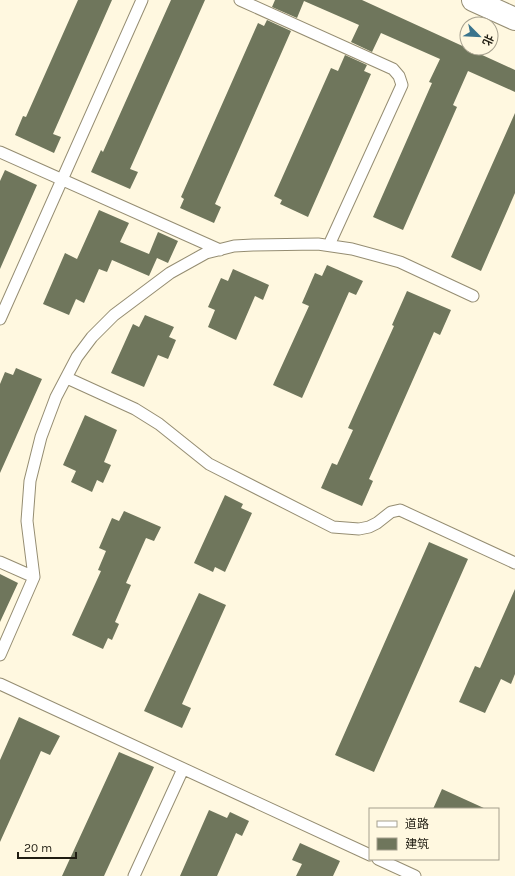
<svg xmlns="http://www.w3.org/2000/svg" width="515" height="876" font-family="Karla,'Noto Sans SC',sans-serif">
<rect width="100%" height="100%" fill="#fff8e0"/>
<path fill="#6f765c" d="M78 0H112L53 134 61 137 54 153 15 135 23 116 26 117Z
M171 0H205L130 169 138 172 130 189 91 172 101 150 103 152Z
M275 0H362L515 70V92L468 71 453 105 457 107 403 230 373 217 432 83 429 82 440 59 381 33 372 52 351 42 359 25 304 1 297 18 272 7Z
M267 20 291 31 215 204 221 207 214 223 180 208 184 199 181 197 258 23 264 26Z
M345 55 367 65 364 71 371 74 308 217 280 204 282 200 274 196 331 68 338 71Z
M515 113V193L481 271 451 257Z
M5 170 37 185 0 269V181Z
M99 210 129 223 120 242 149 254 158 232 178 241 168 263 157 258 149 276 112 260 107 272 99 269 84 303 76 299 69 315 43 304 65 253 77 259Z
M327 265 363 281 356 295 349 292 302 398 273 385 309 306 302 303 315 273 322 276Z
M233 269 269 285 263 300 255 296 236 340 208 327 215 310 208 307 221 278 228 281Z
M407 291 451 310 440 335 434 332 369 479 373 481 362 506 321 488 332 463 337 465 353 430 348 428 394 326 392 325Z
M145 315 174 327 169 337 176 340 168 359 158 355 144 387 111 373 133 324 139 327Z
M16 368 42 379 0 473V384L5 372 13 375Z
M85 415 117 430 104 462 111 465 103 483 97 480 92 492 71 482 76 471 63 465Z
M225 495 243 504 241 508 252 513 225 572 215 567 213 572 194 563Z
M124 511 161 527 154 541 146 538 126 583 131 585 115 622 119 624 112 640 108 638 103 649 72 635 101 571 98 570 106 551 99 548 112 518 119 521Z
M429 542 468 559 374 772 335 755Z
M0 574 18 583 0 622Z
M515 589V674L511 684 501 679 485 713 459 702 475 666 480 668Z
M199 593 226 605 182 704 191 708 182 728 144 711Z
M19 717 60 736 50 755 41 751 0 842V760Z
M119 752 154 767 104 876H62Z
M442 789 486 809H433Z
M209 810 227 818 230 812 249 821 242 836 236 833 217 876H180Z
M300 843 340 861 333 876H296L302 864 292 860Z"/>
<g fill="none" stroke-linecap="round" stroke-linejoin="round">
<g stroke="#958d72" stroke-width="13">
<path id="service" d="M240 0 393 69 399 76 402 85 329 245
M0 152 220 250
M0 319 142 0
M67 378 135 409 159 424 209 464 333 527 359 529 369 527 377 523 391 512 400 510 515 563
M0 562 34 577
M0 655 34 577 27 521 30 481 41 437 56 397 77 357 92 337 114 315 170 273 206 253 234 246 253 245 318 244 352 249 400 262 473 296
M0 684 370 855
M378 859 415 876
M134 876 183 769"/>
</g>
<g stroke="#958d72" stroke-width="24">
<path id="tertiary" d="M473 0 515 19"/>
</g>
<use href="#service" stroke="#fff" stroke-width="11"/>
<use href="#tertiary" stroke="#fff" stroke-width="22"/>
</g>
<rect x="369" y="808" width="130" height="52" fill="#fff8e0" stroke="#a6a08e"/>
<rect x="377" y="821" width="20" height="6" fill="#ffffff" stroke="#a6a08e"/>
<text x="405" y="828" font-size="12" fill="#201d12">道路</text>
<rect x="377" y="838" width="20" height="12" fill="#6f765c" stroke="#a6a08e"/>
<text x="405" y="848" font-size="12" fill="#201d12">建筑</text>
<g transform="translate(479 36) rotate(114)"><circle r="19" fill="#fff8e0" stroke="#a6a08e"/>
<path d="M0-3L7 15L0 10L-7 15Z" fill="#3a748d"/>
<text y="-6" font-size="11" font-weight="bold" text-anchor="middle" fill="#201d12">北</text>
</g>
<path d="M18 852v6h58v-6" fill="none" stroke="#201d12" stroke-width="2"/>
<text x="24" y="852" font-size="12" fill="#201d12" stroke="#fff8e0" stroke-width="3" paint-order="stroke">20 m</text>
</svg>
